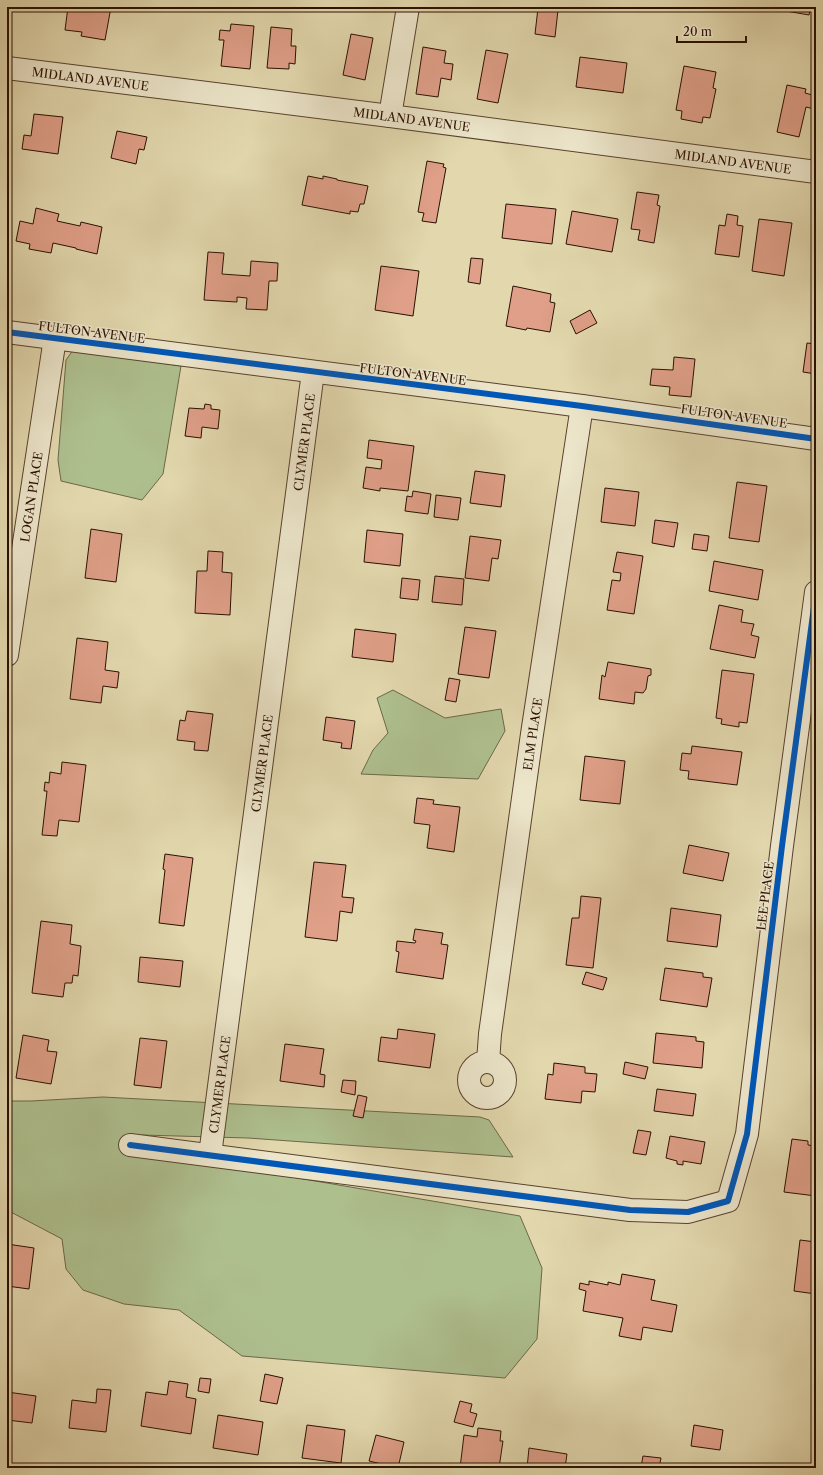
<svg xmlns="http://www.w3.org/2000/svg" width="823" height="1475" font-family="'Libre Caslon Text',serif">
<rect width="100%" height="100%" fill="#e2d7ad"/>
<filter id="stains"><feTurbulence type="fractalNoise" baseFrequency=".005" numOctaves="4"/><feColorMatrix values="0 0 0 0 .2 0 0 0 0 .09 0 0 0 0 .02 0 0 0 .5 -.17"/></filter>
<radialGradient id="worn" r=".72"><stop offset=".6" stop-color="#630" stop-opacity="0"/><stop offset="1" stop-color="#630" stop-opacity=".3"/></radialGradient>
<path fill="#aebf8e" stroke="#6c6848" d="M73 350 181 366 163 474 142 500 61 481 58 460 66 360Z
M393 690 445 718 501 709 505 731 478 779 361 774 373 750 388 733 377 698Z
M103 1097 480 1117 489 1120 513 1157 248 1138 142 1135 204 1162 520 1216 542 1268 537 1339 505 1378 242 1356 179 1310 124 1304 83 1290 66 1269 62 1239 7 1210V1101H31Z"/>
<path fill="#df9f88" stroke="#2b1001" d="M68 7H111L105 40 81 36 82 32 65 30Z
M787 7H816V11L810 10 809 15 786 11Z
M538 8 558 10 555 37 535 34Z
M231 24 254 26 250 69 221 66 224 40H219L220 30 230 31Z
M271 27 292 29 291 46H296L295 64 289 63V69L267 68Z
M351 34 373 38 365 80 343 75Z
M423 47 446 51 444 63 453 64 451 80 441 78 438 97 416 94Z
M486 50 508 54 498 103 477 99Z
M580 57 627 63 623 93 576 87Z
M684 66 716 72 713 88 716 89 710 118 703 117 702 123 681 119 682 111 676 110Z
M787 85 806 89 805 93 816 96 814 109 806 107 799 137 777 132Z
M34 114 63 117 58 154 22 149 24 135 31 136Z
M117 131 147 137 144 150 139 149 136 164 111 158Z
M427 161 444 164 443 167 446 168 436 223 422 221 424 213 418 212Z
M308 176 323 179V176L337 179V180L368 186 364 204H360L358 212 350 211V214L302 205Z
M637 192 659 195 657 205 660 206 654 243 638 240 640 230 631 229Z
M506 204 556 209 552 244 502 238Z
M36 208 59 214 57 221 80 226 81 222 102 227 97 254 76 249V248L53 243 51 253 29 249 30 244 16 241 20 221 33 224Z
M572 211 618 219 612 252 566 244Z
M727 214 738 216 737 225 743 226 739 257 715 254 719 225 725 226Z
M759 219 792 223 784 276 752 271Z
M208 252 224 253 222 274 250 276 251 261 278 263 277 281H269L267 310 246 309 247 298 237 297V302L204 300Z
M471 258 483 259 480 284 468 282Z
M381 266 419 271 413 316 375 310Z
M513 286 551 294 550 302 555 303 550 332 527 328 526 330 506 326Z
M590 310 597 323 576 334 570 321Z
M807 343 816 344V374L803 372Z
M674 357 695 359 691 397 669 395 670 387 650 385 652 369 673 370Z
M205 404 211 405V409L220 410 218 429 202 427 201 438 185 436 189 408 204 409Z
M369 440 414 446 408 491 380 488V491L363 488 366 467 381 469 382 460 367 458Z
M475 471 505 475 501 507 470 503Z
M737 482 767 486 759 542 729 538Z
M605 488 639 492 635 526 601 522Z
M413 491 431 494 428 514 405 511 407 496 412 497Z
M436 495 461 498 458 520 434 517Z
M655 520 678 523 674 547 652 543Z
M91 529 122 534 116 582 85 578Z
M367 530 403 534 400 566 364 562Z
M694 534 709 536 707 551 692 549Z
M470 536 501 540 498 559 492 558 489 581 465 578Z
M208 551 223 552 222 572 232 573 230 615 195 613 197 571H207Z
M617 552 643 556 634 614 607 610 612 580 620 581 621 573 613 572Z
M714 561 763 570 758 600 709 591Z
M435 576 464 579 462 605 432 602Z
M402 578 420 580 418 600 400 598Z
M719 605 743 610 741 622 754 624 751 635 759 637 755 658 710 649Z
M465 627 496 631 489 678 458 674Z
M355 629 396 634 393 662 352 657Z
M77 638 108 642 105 670 119 672 117 688 103 686 101 703 70 699Z
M608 662 651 669V675L648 676 646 689 643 693 635 692 634 704 599 699 602 675 605 677Z
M722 670 754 674 747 723 739 722V727L721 724 722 719 716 718Z
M449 678 460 680 456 702 445 700Z
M187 711 213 714 208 751 194 750 195 742 177 740 180 720 185 721Z
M326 717 355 721 351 749 341 748 342 743 323 740Z
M692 746 742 752 737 785 688 779 689 771 680 770 682 753 691 754Z
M585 756 625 761 620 804 580 800Z
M62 762 86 765 79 822 59 820 57 836 42 835 47 791H44L45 782 49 783 50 772 61 774Z
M417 798 434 800 433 804 460 807 454 852 427 848 430 825 414 823Z
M689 845 729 853 723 881 683 873Z
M165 854 193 858 184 926 159 923 165 870 163 869Z
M314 862 346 865 342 897 354 898 352 913 340 911 337 941 305 937Z
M581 896 601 898 593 968 566 965 572 918H579Z
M671 908 721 915 717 947 667 941Z
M41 921 72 925 70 944 81 946 78 976 73 975 72 983H65L63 997 32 993Z
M415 929 443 933 441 944 448 945 443 979 396 972 399 952 396 951 397 941 415 943 416 941 413 940Z
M140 957 183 961 180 987 138 982Z
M665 968 703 973V977L712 978 707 1007 660 1000Z
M586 972 607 978 603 990 582 984Z
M398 1029 435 1034 430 1068 378 1061 381 1037 397 1039Z
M656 1033 696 1037V1041L704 1042 702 1068 653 1063Z
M23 1035 49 1040 47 1051 57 1052 51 1084 16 1078Z
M140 1038 167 1041 161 1088 134 1085Z
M285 1044 324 1049 320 1074 325 1075 324 1087 280 1081Z
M625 1062 648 1067 645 1079 623 1074Z
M554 1063 585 1067V1073L597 1074 595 1092 582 1091 581 1103 545 1099 548 1074 553 1075Z
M343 1080 356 1081 355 1095 341 1092Z
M657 1089 696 1094 693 1116 654 1111Z
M358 1095 367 1097 363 1118 353 1116Z
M638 1130 651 1132 646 1155 633 1153Z
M670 1136 705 1142 701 1164 683 1161V1165L677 1164V1161L666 1158Z
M792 1139 808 1141V1145L816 1146V1196L784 1192Z
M800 1240 816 1242V1294L794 1291Z
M7 1244 34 1248 29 1289 7 1286Z
M622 1274 655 1280 651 1300 677 1305 672 1332 643 1327 641 1340 619 1336 623 1318 583 1311 586 1291 579 1289 580 1283 589 1285V1281L608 1285V1282L620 1285Z
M7 1311H11L8 1337H7Z
M265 1374 283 1378 277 1404 260 1401Z
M200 1378 211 1379 209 1393 198 1391Z
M169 1381 188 1384 186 1397 196 1399 191 1434 141 1426 146 1392 167 1395Z
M97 1389 111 1390 106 1432 69 1428 72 1400 96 1403Z
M7 1392 36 1396 32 1423 7 1420Z
M460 1401 472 1404 470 1412 477 1414 473 1427 454 1422Z
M218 1415 263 1422 258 1455 213 1448Z
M307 1425 345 1430 341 1463 302 1458Z
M694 1425 723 1430 720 1450 691 1446Z
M478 1428 501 1431 500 1441H503L499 1468H460L464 1435 477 1437Z
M376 1435 404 1442 398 1468 369 1461Z
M529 1448 567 1454 565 1468H527Z
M643 1456 661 1458 659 1468H619V1464L641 1467Z"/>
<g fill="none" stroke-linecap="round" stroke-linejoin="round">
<g stroke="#59422c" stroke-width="24">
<g id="minor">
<path id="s1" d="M7 68 390 116 816 172"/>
<path d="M390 116 408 7"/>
<path d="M7 332 582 406 816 439"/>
<path id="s2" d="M7 655 55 338"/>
<path id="s3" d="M488 1062 490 1034 532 734 582 406"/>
<circle cx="487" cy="1080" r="18"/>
<path d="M130 1145 630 1210 688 1212 728 1201 747 1134 782 846 816 592"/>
<path id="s4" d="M210 1155 313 372"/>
</g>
</g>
<use href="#minor" stroke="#ece5ca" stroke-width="22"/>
<g stroke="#ece5ca" stroke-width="8">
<path id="cycleway" d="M7 332 582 406 816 439
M130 1145 630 1210 688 1212 728 1201 747 1134 782 846 816 592"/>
</g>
<use href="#cycleway" stroke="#0057b8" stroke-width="6"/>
</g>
<g text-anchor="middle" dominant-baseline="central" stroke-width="3" stroke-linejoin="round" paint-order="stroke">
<g font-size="12" fill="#2b1001" stroke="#ece5ca">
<text stroke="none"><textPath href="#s1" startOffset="84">MIDLAND AVENUE</textPath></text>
<text stroke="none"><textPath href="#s1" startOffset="408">MIDLAND AVENUE</textPath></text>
<text stroke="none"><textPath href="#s1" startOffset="732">MIDLAND AVENUE</textPath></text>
<text transform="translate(92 332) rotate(7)">FULTON AVENUE</text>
<text transform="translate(413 374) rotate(7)">FULTON AVENUE</text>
<text transform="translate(734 416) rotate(8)">FULTON AVENUE</text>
<text stroke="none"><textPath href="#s4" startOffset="719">CLYMER PLACE</textPath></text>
<text stroke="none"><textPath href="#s2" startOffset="160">LOGAN PLACE</textPath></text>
<text stroke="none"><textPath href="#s3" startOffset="331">ELM PLACE</textPath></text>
<text stroke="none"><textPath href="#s4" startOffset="395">CLYMER PLACE</textPath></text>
<text transform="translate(765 896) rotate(-83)">LEE PLACE</text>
<text stroke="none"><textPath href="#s4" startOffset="71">CLYMER PLACE</textPath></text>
</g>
</g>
<rect width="823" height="1475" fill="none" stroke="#e2d7ad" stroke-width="24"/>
<rect x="8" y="8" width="807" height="1459" fill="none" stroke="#2b1001" stroke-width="2"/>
<rect x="12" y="12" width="799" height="1451" fill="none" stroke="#2b1001"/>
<path d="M677 36v6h69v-6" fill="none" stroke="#2b1001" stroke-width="2"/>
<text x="683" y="36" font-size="12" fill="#2b1001" stroke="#ece5ca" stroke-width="3" paint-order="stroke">20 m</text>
<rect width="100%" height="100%" filter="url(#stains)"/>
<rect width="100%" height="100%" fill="url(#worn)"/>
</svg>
